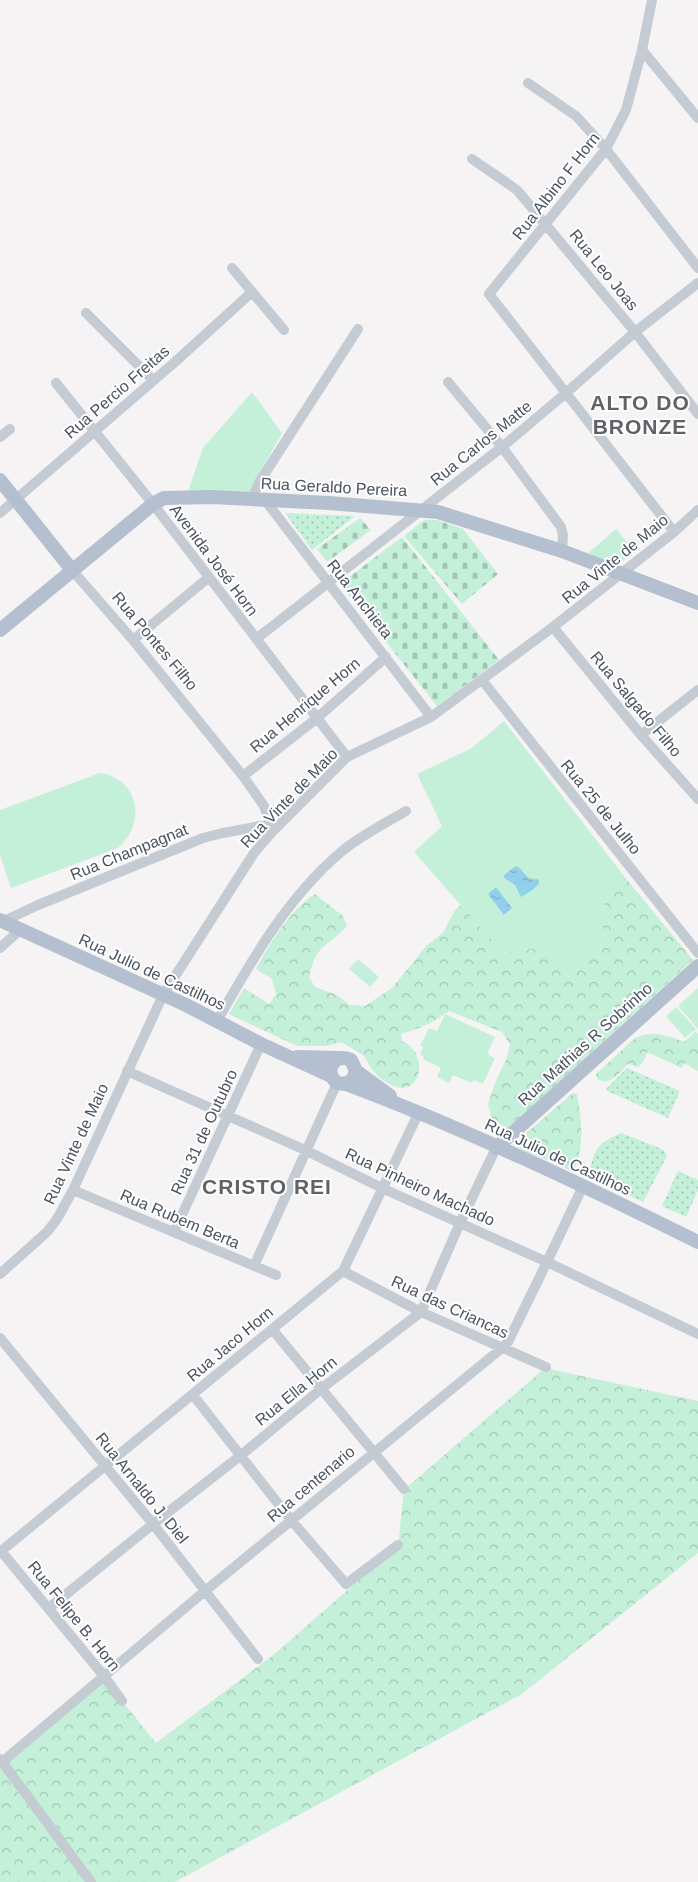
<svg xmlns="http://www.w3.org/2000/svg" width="698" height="1882" font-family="Arial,sans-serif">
<defs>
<pattern id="forest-crowns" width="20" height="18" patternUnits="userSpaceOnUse" patternTransform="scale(1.25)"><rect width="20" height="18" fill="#c4f0da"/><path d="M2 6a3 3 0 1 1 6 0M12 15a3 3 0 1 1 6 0" fill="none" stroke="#a1c5b4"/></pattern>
<pattern id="cemetery-stones" width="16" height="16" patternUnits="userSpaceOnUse" patternTransform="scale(1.25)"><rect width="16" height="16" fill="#c4f0da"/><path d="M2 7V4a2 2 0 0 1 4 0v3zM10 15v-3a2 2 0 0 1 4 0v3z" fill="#a1c5b4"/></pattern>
<pattern id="park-dots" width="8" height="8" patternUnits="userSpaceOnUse" patternTransform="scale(1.25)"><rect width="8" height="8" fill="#c4f0da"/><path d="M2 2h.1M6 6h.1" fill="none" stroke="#a1c5b4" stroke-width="1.8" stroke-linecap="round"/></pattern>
<pattern id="water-ripples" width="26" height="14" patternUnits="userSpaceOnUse" patternTransform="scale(1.25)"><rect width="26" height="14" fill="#92cfeb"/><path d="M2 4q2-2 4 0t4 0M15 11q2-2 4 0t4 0" fill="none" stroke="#79abc2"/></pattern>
</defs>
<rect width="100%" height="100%" fill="#f5f3f3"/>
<path fill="#c4f0da" d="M252 392 282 433 254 483 250 494 188 491 203 448Z
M616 529 635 552 617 565 587 554Z
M504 721 628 881 605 901 601 949 569 977 544 947 503 953 414 852 442 826 417 774 472 748Z
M100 773C139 779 147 823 118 848L11 888 0 855V810Z
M358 959 379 977 370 987 349 969Z
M698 988V1029L678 1006Z
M676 1007 696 1029 685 1038 666 1016Z
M445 1014 495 1037 487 1054 495 1058 483 1084 474 1080 472 1083 453 1075 449 1083 437 1077 441 1068 423 1059 424 1056 420 1054 423 1047 420 1046 429 1028 437 1031Z"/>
<path fill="url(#forest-crowns)" d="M628 881 693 960 500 1135 492 1120 488 1104 495 1083 506 1060 510 1044 502 1032 449 1011C434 1022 419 1029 401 1034L402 1041C406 1043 410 1045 412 1048 425 1062 420 1093 397 1087 386 1084 376 1076 370 1066 368 1063 366 1059 364 1056 358 1051 348 1047 341 1042L327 1046H297L229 1014 244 988 269 1004 276 994 272 979 256 969C271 942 289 911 315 894L343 916 347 926C327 948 316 943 309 977L315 987 337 995 350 1005 365 1006 392 988 427 945 443 933 455 910 461 905 503 953 544 947 569 977 601 949 605 901Z
M696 1031 698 1034V1071L684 1063 682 1068 647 1052 644 1061 638 1067 628 1064C619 1073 609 1087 597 1079L596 1074 635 1038C649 1030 670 1035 684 1042Z
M573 1093 577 1094C582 1118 584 1145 575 1168L570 1170 523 1150 517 1146 516 1142Z
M545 1368 698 1401V1553L522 1694 175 1882H0V1759L104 1676 122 1701 156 1743 272 1656 398 1546 404 1490Z"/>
<path fill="url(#cemetery-stones)" d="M360 518 371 530 327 562 317 549Z
M424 520H437L463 529 498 574 462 604 404 536Z
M402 537 499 660 437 706 340 584Z"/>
<path fill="url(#park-dots)" d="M285 513 355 516 312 550Z
M627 1068 680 1091 668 1118 605 1090Z
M621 1133 664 1150 667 1156 643 1202 589 1176C594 1150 596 1144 621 1133Z
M678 1171 698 1180V1190L686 1217 662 1206Z"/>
<path fill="url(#water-ripples)" d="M516 866C525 870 525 881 537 879L539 881V883L534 889 521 897 515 885 504 878V875Z
M496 887 512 908 504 915 488 894Z"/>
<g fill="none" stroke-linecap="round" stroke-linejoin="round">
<path stroke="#c4cbd3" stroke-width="10" d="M652 0 642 50 626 110 606 149 489 294 674 532
M642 50 698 118
M528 83 576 116 606 149 698 268
M472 159 517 190 635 332 698 414
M232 268 284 330
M86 313 153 380
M448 382 502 447 561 527 563 535 562 551
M56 383 153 504 347 757
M0 437 10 429
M251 500 260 481 358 329
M265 500 431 717
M0 513 175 362 252 292
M72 570 133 640 243 776 264 806 273 831
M553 627 641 735 698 799
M256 639 502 447 566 393 635 332 698 283
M133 640 208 578
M482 680 698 953
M641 735 698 690
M243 776 316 719 386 657
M4 921 38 905 203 838 223 833 271 824
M0 948 21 929
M217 1021C252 960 286 899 341 852 360 836 384 824 406 811
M127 1071 305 1150 384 1189 547 1262 698 1334
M73 1190 276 1275
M174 1232 261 1044
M254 1266 337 1083
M343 1271 421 1312 546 1367
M0 1274 47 1232 57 1219 73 1190 163 995 254 853 273 831 347 757 431 717 553 627 674 532 698 510
M272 1329 404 1489
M0 1338 153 1524 258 1659
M193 1395 291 1520 346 1584 398 1545
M1 1551 104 1676 122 1701
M0 1552 343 1271 419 1112
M49 1608 153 1524 240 1456 321 1389 421 1312 460 1223 496 1148
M0 1759 91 1882
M2 1762 205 1591 502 1348 508 1342 547 1262 583 1186"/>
<path stroke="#b4bfd0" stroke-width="14" d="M0 480 72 570
M0 630 153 504 164 498 212 497 329 503 438 512 562 551 698 603
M0 920 186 1005 261 1044 331 1076
M297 1057 338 1058
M356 1071 390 1096
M346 1084 353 1079 356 1071 351 1060C334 1052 323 1071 337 1083L346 1084C466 1129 583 1185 698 1242
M496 1148 698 966"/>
</g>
<g text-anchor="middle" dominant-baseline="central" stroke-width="4" stroke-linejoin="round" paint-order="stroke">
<g font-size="16" fill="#4a5360" stroke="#fff">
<text transform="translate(556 186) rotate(-52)">Rua Albino F Horn</text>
<text transform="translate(604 270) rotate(51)">Rua Leo Joas</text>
<text transform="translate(117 392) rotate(-41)">Rua Percio Freitas</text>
<text transform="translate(481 443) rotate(-39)">Rua Carlos Matte</text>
<text transform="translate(334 487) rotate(3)">Rua Geraldo Pereira</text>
<text transform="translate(615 559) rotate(-39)">Rua Vinte de Maio</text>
<text transform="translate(214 560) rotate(53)">Avenida José Horn</text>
<text transform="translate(360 599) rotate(52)">Rua Anchieta</text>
<text transform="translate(155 641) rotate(50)">Rua Pontes Filho</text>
<text transform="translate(636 704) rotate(50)">Rua Salgado Filho</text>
<text transform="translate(305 705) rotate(-40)">Rua Henrique Horn</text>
<text transform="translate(289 798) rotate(-46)">Rua Vinte de Maio</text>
<text transform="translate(601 807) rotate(51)">Rua 25 de Julho</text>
<text transform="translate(129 852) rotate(-22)">Rua Champagnat</text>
<text transform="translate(152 972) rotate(25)">Rua Julio de Castilhos</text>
<text transform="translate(585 1044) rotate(-42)">Rua Mathias R Sobrinho</text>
<text transform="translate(204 1132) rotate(-65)">Rua 31 de Outubro</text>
<text transform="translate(76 1144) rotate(-65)">Rua Vinte de Maio</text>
<text transform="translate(558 1157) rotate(25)">Rua Julio de Castilhos</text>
<text transform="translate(420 1187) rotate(25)">Rua Pinheiro Machado</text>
<text transform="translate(180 1219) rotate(23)">Rua Rubem Berta</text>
<text transform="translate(450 1307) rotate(25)">Rua das Criancas</text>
<text transform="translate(230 1344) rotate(-40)">Rua Jaco Horn</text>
<text transform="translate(296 1391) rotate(-39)">Rua Ella Horn</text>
<text transform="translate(311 1484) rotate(-40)">Rua centenario</text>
<text transform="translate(142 1488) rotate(51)">Rua Arnaldo J. Diel</text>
<text transform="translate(74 1616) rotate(51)">Rua Felipe B. Horn</text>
</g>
<g font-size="21" font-weight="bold" letter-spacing="1" fill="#5f6267" stroke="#fff">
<text x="640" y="402">ALTO DO<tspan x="640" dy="24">BRONZE</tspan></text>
<text x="267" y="1186">CRISTO REI</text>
</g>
</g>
</svg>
